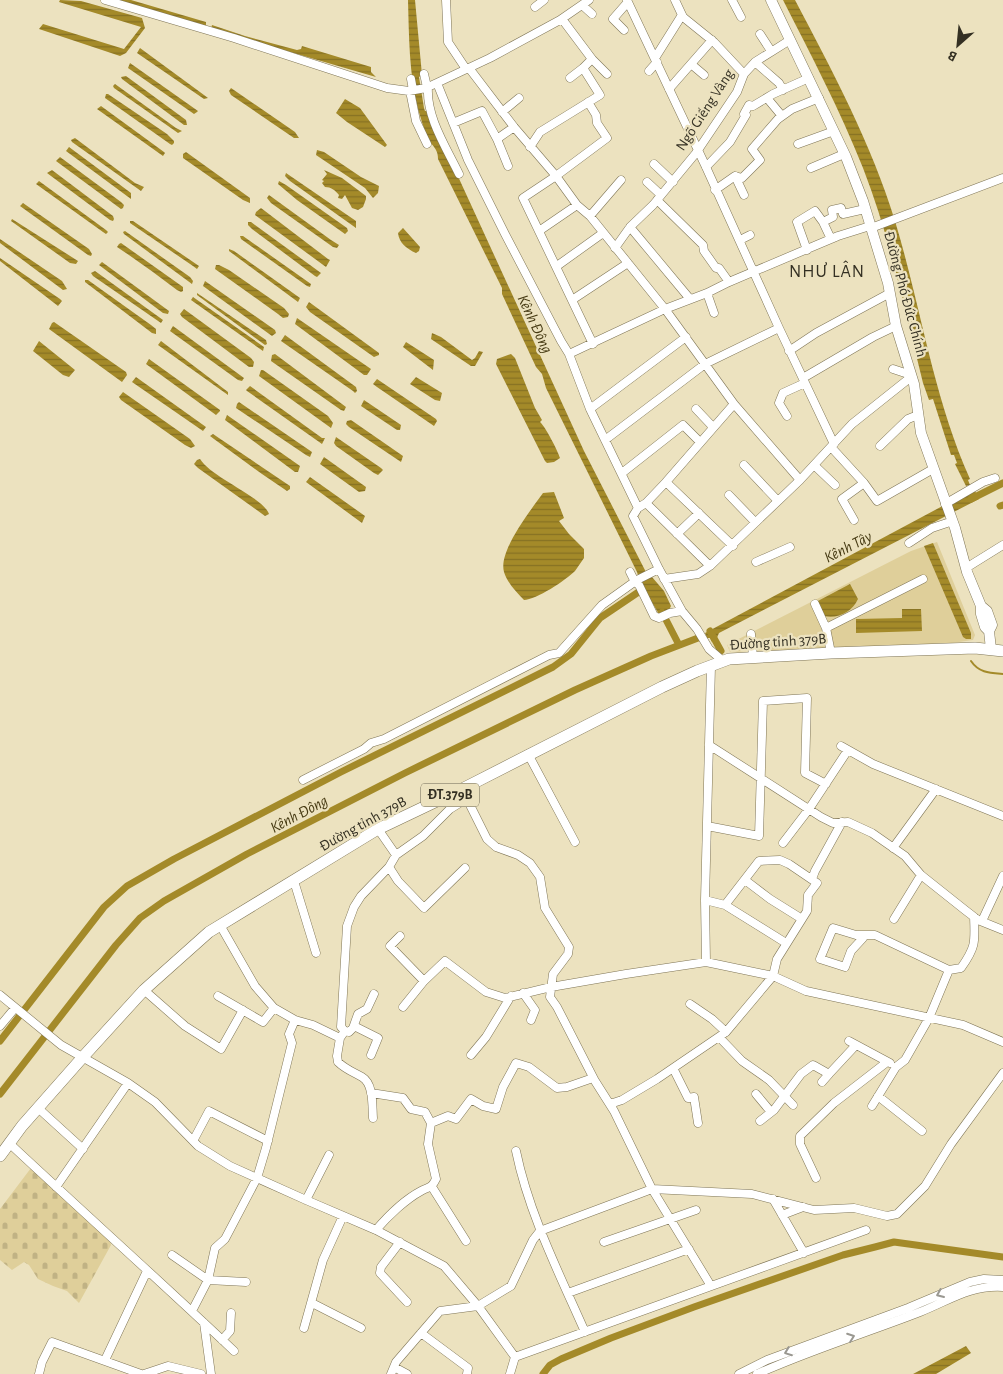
<svg xmlns="http://www.w3.org/2000/svg" width="1003" height="1374" font-family="'Alegreya Sans',sans-serif">
<defs>
<pattern id="cemetery-stones" width="16" height="16" patternUnits="userSpaceOnUse" patternTransform="scale(1.25)"><rect width="16" height="16" fill="#dfcf9a"/><path d="M2 7V4a2 2 0 0 1 4 0v3zM10 15v-3a2 2 0 0 1 4 0v3z" fill="#c0b284"/></pattern>
<pattern id="water-rules" width="6" height="5" patternUnits="userSpaceOnUse" patternTransform="scale(1.25)"><rect width="6" height="5" fill="#a48a29"/><path d="M0 2.5h6" fill="none" stroke="#867123"/></pattern>
</defs>
<rect width="100%" height="100%" fill="#ece2bf"/>
<path fill="url(#cemetery-stones)" d="M31 1168 110 1240 111 1245 79 1303 67 1291 53 1286 38 1279 29 1265 24 1262 12 1270 0 1260V1209Z"/>
<path fill="#dfcf9a" d="M937 542 975 635 973 640 952 643 730 652 727 645 911 551Z"/>
<path fill="url(#water-rules)" d="M60 0 81 1 142 18 145 28 126 53 120 56 39 29 43 24 124 49 141 27 59 2Z
M113 0H131L206 22V25L204 26Z
M408 0H415L422 75 419 77 424 108 425 111H428L584 451 649 578 652 577 664 591 671 606 669 610 660 616 640 582 637 572 546 388 542 374 536 367 502 294V288L438 159C438 151 435 148 430 142 425 133 421 119 418 109 409 74 409 36 408 0Z
M783 0H795C832 70 872 145 895 221 921 307 933 396 970 479L968 480 970 485 966 486 955 464 957 463 954 455H951L933 399 929 400 923 383C905 311 890 237 863 168 840 110 811 55 783 0Z
M212 25 245 36 297 50 301 49 302 46 371 67V72L376 77 211 29Z
M140 48 204 95 208 98 204 99 137 53Z
M130 63 198 111 197 112 194 114 128 68Z
M126 76 186 120 187 125H184L122 79 121 77Z
M115 84 176 128 182 131 178 133 114 88 113 86Z
M231 88 295 132 299 138H294L231 95 229 91Z
M106 94H108L167 134 174 141V143L172 145 170 144 105 98Z
M345 99 360 108 387 145 385 147 347 122 336 113Z
M101 106 164 152 165 153 163 156 97 109Z
M75 138 135 183 144 187 141 191 72 142 71 140Z
M69 147 131 193V199L66 151Z
M317 150 324 152 361 177 379 186 378 193 373 198 365 188 316 155Z
M186 152 250 198V203L243 200 183 158V154Z
M60 157 121 202 124 205 123 208 121 209 56 161Z
M52 170 113 216 114 219 113 221 110 220 47 173Z
M324 170 342 178 366 196V199L363 207 358 210 352 208 345 195 342 199 338 198 339 195C335 190 331 187 325 187L322 183 324 181 322 180 327 174Z
M286 173 356 221V228L290 181 285 176Z
M39 181 106 230 108 232 106 234 103 232 36 184Z
M279 181 286 185 347 228 348 231 345 234 297 200 278 184Z
M269 195 331 240 339 245 337 248 333 247 271 203 267 198Z
M23 203 89 249 92 254 91 256 88 255 20 206Z
M261 208 328 259 330 260 326 267 255 215 256 212Z
M12 219 78 261 76 264 70 263 11 221Z
M130 221H133L199 266 197 269 193 266 130 223Z
M248 222H251L321 273 317 277 315 276 252 229 248 225Z
M403 228 420 247 419 251 416 253C407 249 399 243 398 233Z
M125 231 190 277 193 281 192 284 124 234 123 232Z
M240 236H243L311 284 310 287 307 286 241 239Z
M0 239 62 281 67 289 63 290 0 243Z
M121 243 183 287V291L181 292 177 290C157 275 137 260 117 247L119 244Z
M229 249 234 251 300 298 298 302 229 251Z
M0 258 60 299 62 301 58 306 0 261Z
M102 262 169 311 168 314 163 313 99 265Z
M216 265H219L229 270 284 308 289 314 288 317 283 318 278 314 215 269Z
M95 271 163 320 161 323 93 276 91 273Z
M85 280H88L151 325 156 329V334L152 333 85 282Z
M205 281 275 330 276 333 272 336 203 286Z
M197 293 266 340 267 344 265 345 197 295Z
M193 297 264 347 263 351 191 300Z
M309 302 379 353V355L374 357 310 312 306 307Z
M184 309 251 358 254 362 253 367H249L182 317 180 314Z
M297 318 371 369 367 375H364L295 324Z
M54 322 126 372 127 375 122 382 49 329 52 323Z
M173 326 244 378 242 381 238 380 170 331Z
M432 333 441 337 472 360 475 358 479 351 483 352 475 366H471L431 339Z
M285 335 356 387 357 391 355 393 353 391 281 341Z
M39 341 75 370 69 377 63 375 33 351Z
M161 341 228 392V395L158 345Z
M406 342 434 360 433 370 403 347Z
M275 354 346 407 344 411 341 410 271 361 272 355Z
M511 354 515 358 535 408 542 420 540 422C545 426 558 451 560 458L554 462 547 463 545 461 496 364 497 359Z
M149 359 220 410V411L216 415 146 364Z
M261 370H263L328 416 333 423 331 428 259 376Z
M136 377 206 427 203 431 132 382Z
M416 377 442 393 440 401 435 400 410 384Z
M377 379 436 419 437 421 434 426 377 387 373 384Z
M250 386 322 438H325L322 444 247 391 246 390Z
M123 392 190 439 195 446 191 448 185 445 121 400 119 397Z
M364 400 401 425 400 430H397L361 406Z
M239 402 312 452 310 457 306 455 236 408 237 404Z
M227 415 300 466 298 472H295L225 420Z
M351 420 403 456 401 462 349 427 346 424 347 421Z
M213 434 290 486V489L287 491 262 474 214 439 210 436Z
M336 437 381 468 383 470 378 475 374 473 336 446 334 443Z
M324 457 366 487 365 491 359 492 320 464Z
M200 459C212 478 263 497 269 514L265 516 198 468 194 464 197 460Z
M310 477 365 516 362 523 306 482Z
M975 491 979 499 719 633 716 640 712 642 710 638H707L705 633 950 502Z
M554 492 564 518 559 521 569 534 584 549V558C581 562 578 567 575 571 566 580 536 600 524 600 516 592 507 582 504 572 498 551 531 510 543 493Z
M933 543 971 633V639H966L963 637 924 546Z
M850 584 858 599C852 612 838 619 824 616L816 602Z
M902 609H921L922 631 856 633V619L902 618Z
M966 1346 971 1353 936 1374H913Z"/>
<g fill="none" stroke-linecap="round" stroke-linejoin="round">
<path stroke="#a48a29" stroke-width="2" d="M971 661C979 673 990 673 1003 674"/>
<path stroke="#a48a29" stroke-width="7" d="M971 499 1003 483
M1000 506 1003 505
M662 612 679 645
M710 631 721 651 718 652
M0 1041 104 907 127 886 174 859 341 772 553 667 571 654 600 618 640 591
M0 1094 116 945 140 918 164 901 247 854 405 773 575 690 651 656 698 638
M543 1374 550 1365 561 1359 611 1338 694 1307 843 1255 875 1247 894 1242 1003 1257"/>
<g stroke="#7f7556" stroke-width="9">
<path id="street" d="M105 0 234 38 387 88 409 91 426 88 490 58 560 20 589 0
M446 0 448 42 466 69
M627 0 706 167 779 328 834 444
M675 0 683 17 714 42 744 74
M732 0 741 17
M582 5 592 14
M535 7 544 0
M624 30 613 19 627 3
M760 34 771 51
M655 58 682 15
M592 59 607 74
M755 62 779 83 783 90
M691 64 704 75
M469 68 514 127 556 176 577 205 590 216 665 309 734 404 800 480 852 424 911 377
M649 71 657 62
M424 74 427 87
M570 78 583 68
M411 79 413 90
M437 83 468 160 505 234 561 341 569 354 590 409 638 508 646 503 710 566
M428 87C426 117 446 147 459 174
M669 89 712 40
M410 91 416 121 427 144
M767 98 782 116
M588 102 596 115 597 123 607 138 556 176 523 198 593 344
M502 112 519 98
M453 123 482 111 497 139 514 127
M497 139 508 166
M798 144 834 131
M530 147 540 132 600 95 583 68 592 59 562 19
M654 164 673 182
M706 167 730 142 746 115 744 114 749 105 753 106 773 94 809 78
M811 168 844 154
M735 176 744 195
M647 182 661 195
M715 190 735 176 742 178 760 160 752 149 778 119 792 109 819 98
M657 200 703 245 704 251 716 268H719L729 282
M590 216 621 180
M823 222 831 239
M630 227 690 299
M871 228 1003 178
M539 231 577 205
M740 240 750 235
M615 248 630 227 653 205 696 153 737 92 744 74 755 62 790 40
M807 250 797 222 815 211 823 222 833 217 832 210 841 208 843 214 865 209
M557 266 603 233
M707 293 714 313
M572 300 628 263
M789 351 816 333 890 293
M569 354 665 309 707 293 729 282 838 236 870 226
M893 369 911 375
M803 378 873 337 896 326
M590 409 686 337
M696 409 713 427
M787 416 779 403 783 393 805 383
M605 440 705 364 779 328
M880 446 908 419 918 415
M831 447 864 483 877 501 933 469
M744 465 778 501
M814 465 835 485
M622 473 683 425 700 442
M666 482 733 546
M729 495 755 522
M646 503 666 482 734 404
M945 504 983 482 995 478
M638 508 633 516 659 569 682 611 697 629 709 649 723 661
M854 520 842 499 864 483
M677 534 699 513
M909 543 932 528 947 523
M756 562 790 547
M966 568 1003 545
M630 572 635 582 639 585 654 616 659 618 670 613 682 611
M664 579 698 574 710 566 800 480
M815 604 826 628
M751 634 753 657
M831 653 826 628 923 579
M709 745 821 817 833 823 848 822 872 833 905 856 921 875 965 910 978 920 1003 930
M841 746 873 764 1003 816
M528 754 575 842
M303 780 364 749 371 743 384 739 549 655 559 653 602 605 637 580 659 569
M462 789 487 839 496 847 518 855 530 863 540 877 545 908 569 947 568 954 553 974 550 997 557 1007 595 1081 614 1111 652 1189 711 1286
M707 826 759 836 763 701 807 698 805 773 826 784
M378 829 396 855 389 867 398 881 424 908 465 868
M783 843 809 809 848 750
M893 848 936 789
M396 855 423 836 450 809 466 799
M812 879 815 871 842 822
M745 880 770 899 802 919
M294 881 316 953
M705 900 725 905 786 943
M894 919 921 875
M982 921 1003 876
M220 925 255 986 274 1008 295 1020 313 1025 340 1038 337 1056 338 1062C345 1069 353 1072 362 1077 374 1084 372 1106 373 1118
M400 936 390 946 424 981 445 961 486 992 505 998 551 987 626 974 706 962 773 976 806 991 963 1025 1003 1042
M863 938 851 951 845 967 820 959 833 928 856 935H875L949 970
M706 962 705 900 711 666
M144 990 185 1026 221 1049 243 1010
M523 993 535 1010 531 1020
M0 995 61 1045 128 1083 155 1102 198 1146 230 1166 306 1200 376 1230 444 1266 478 1306 515 1357
M218 996 263 1022 274 1008
M690 1004 712 1019 726 1032
M403 1007 424 981
M0 1026 15 1008
M354 1026 378 1038 371 1055
M345 1031 349 1032 353 1028 358 1014 367 1009 374 994
M719 1037 742 1061 769 1080 793 1105
M340 1038 345 1031 341 1027 347 926 354 907 361 896 389 867
M849 1041 890 1063
M471 1055 486 1037 511 996
M673 1068 688 1098 694 1097 698 1123
M829 1074 856 1045
M371 1093 403 1098 411 1109 425 1112 431 1123 428 1144 436 1179C431 1189 430 1186 421 1191 406 1199 388 1216 376 1230
M756 1094 771 1112
M878 1096 922 1131
M610 1104 622 1100 657 1079 726 1032 773 976 777 959 807 911 808 895 817 883 789 864 780 860 759 861 725 905
M872 1106 896 1067 905 1060 929 1018 949 970 961 968C976 947 975 942 974 917
M38 1108 83 1149
M760 1121 774 1110 801 1074 813 1065 829 1074 822 1082
M431 1123 448 1116 456 1119 471 1099 483 1106 496 1109 503 1087 516 1063 529 1067 557 1088 567 1087 593 1078
M193 1141 209 1111 268 1141
M9 1143C84 1213 160 1281 234 1351
M516 1151C529 1214 559 1273 585 1332
M816 1178 800 1144V1136L834 1103 887 1062
M56 1187 128 1083
M432 1187 466 1241
M773 1199 804 1253
M306 1200 329 1155
M782 1215 803 1207
M400 1242 381 1267 380 1273 407 1302
M604 1242 696 1210
M172 1255 208 1280 246 1282
M568 1293 689 1249
M312 1303 361 1328
M192 1311 208 1280 215 1248 225 1239 257 1178 266 1148 292 1043 289 1034 295 1020
M204 1323 211 1374
M304 1328 323 1260 343 1216
M421 1333 468 1368 467 1374
M222 1340 230 1331 231 1313
M105 1360 147 1271
M394 1367 407 1374
M39 1374 42 1362 52 1342 141 1374
M144 1374 168 1366 201 1374
M391 1374 396 1362 440 1311 478 1306 511 1286 533 1240 540 1231 652 1189 752 1194 814 1210 854 1208 887 1216 897 1214 925 1186 951 1144 1003 1073
M510 1374 515 1357 866 1230
M739 1374 767 1360 908 1308 970 1282 984 1279 1003 1280
M757 1374C810 1350 866 1333 920 1312 950 1300 970 1285 1003 1287"/>
</g>
<g stroke="#7f7556" stroke-width="11">
<path id="secondary" d="M771 0 846 157 863 201 888 283 896 326 914 384 921 433 955 528 967 572 981 606V614L985 627 989 631 991 649
M981 606 987 611 992 625 989 631"/>
</g>
<g stroke="#7f7556" stroke-width="12">
<path id="primary" d="M0 1156 22 1126 82 1058 144 990 209 932 378 829 462 789 662 687 697 671 729 659 831 653 975 648 1003 651"/>
</g>
<use href="#street" stroke="#fff" stroke-width="8"/>
<use href="#secondary" stroke="#fff" stroke-width="10"/>
<use href="#primary" stroke="#fff" stroke-width="11"/>
</g>
<defs><path id="oneway-chevron" d="M-2-3.5L2.5 0L-2 3.5" fill="none" stroke-width="1.6" stroke-linecap="round" stroke-linejoin="round" transform="scale(1.25)"/></defs>
<g stroke="#9a9891">
<use href="#oneway-chevron" transform="translate(940 1294) rotate(157)"/>
<use href="#oneway-chevron" transform="translate(851 1337) rotate(-20)"/>
<use href="#oneway-chevron" transform="translate(788 1352) rotate(159)"/>
</g>
<g text-anchor="middle" dominant-baseline="central" stroke-width="4.5" stroke-linejoin="round" paint-order="stroke">
<rect fill="#ece2bf" stroke="#6b6552" stroke-width="1" x="421" y="783.5" width="58" height="23" rx="4"/>
<g font-size="14" font-weight="bold" fill="#343023">
<text x="450" y="795">ĐT.379B</text>
</g>
<g font-size="15" fill="#343023" stroke="#ece2bf">
<text transform="translate(705 110) rotate(-57)">Ngõ Giếng Vàng</text>
<text transform="translate(905 294) rotate(75)">Đường Phó Đức Chính</text>
<text transform="translate(778 642) rotate(-4)">Đường tỉnh 379B</text>
<text transform="translate(363 824) rotate(-29)">Đường tỉnh 379B</text>
</g>
<g font-size="16" font-style="italic" fill="#463a13" stroke="#ece2bf">
<text transform="translate(535 324) rotate(65)">Kênh Đông</text>
<text transform="translate(848 547) rotate(-27)">Kênh Tây</text>
<text transform="translate(299 814) rotate(-28)">Kênh Đông</text>
</g>
<g font-size="18" letter-spacing="1" fill="#343023" stroke="#ece2bf">
<text x="827" y="272">NHƯ LÂN</text>
</g>
</g>
<g transform="translate(958 45) rotate(207)" stroke="#ece2bf" stroke-width="4" paint-order="stroke">
<path d="M0-4L9 19L0 12L-9 19Z" fill="#343023"/>
<text y="-8" font-size="14" font-weight="bold" text-anchor="middle" fill="#343023">B</text>
</g>
</svg>
